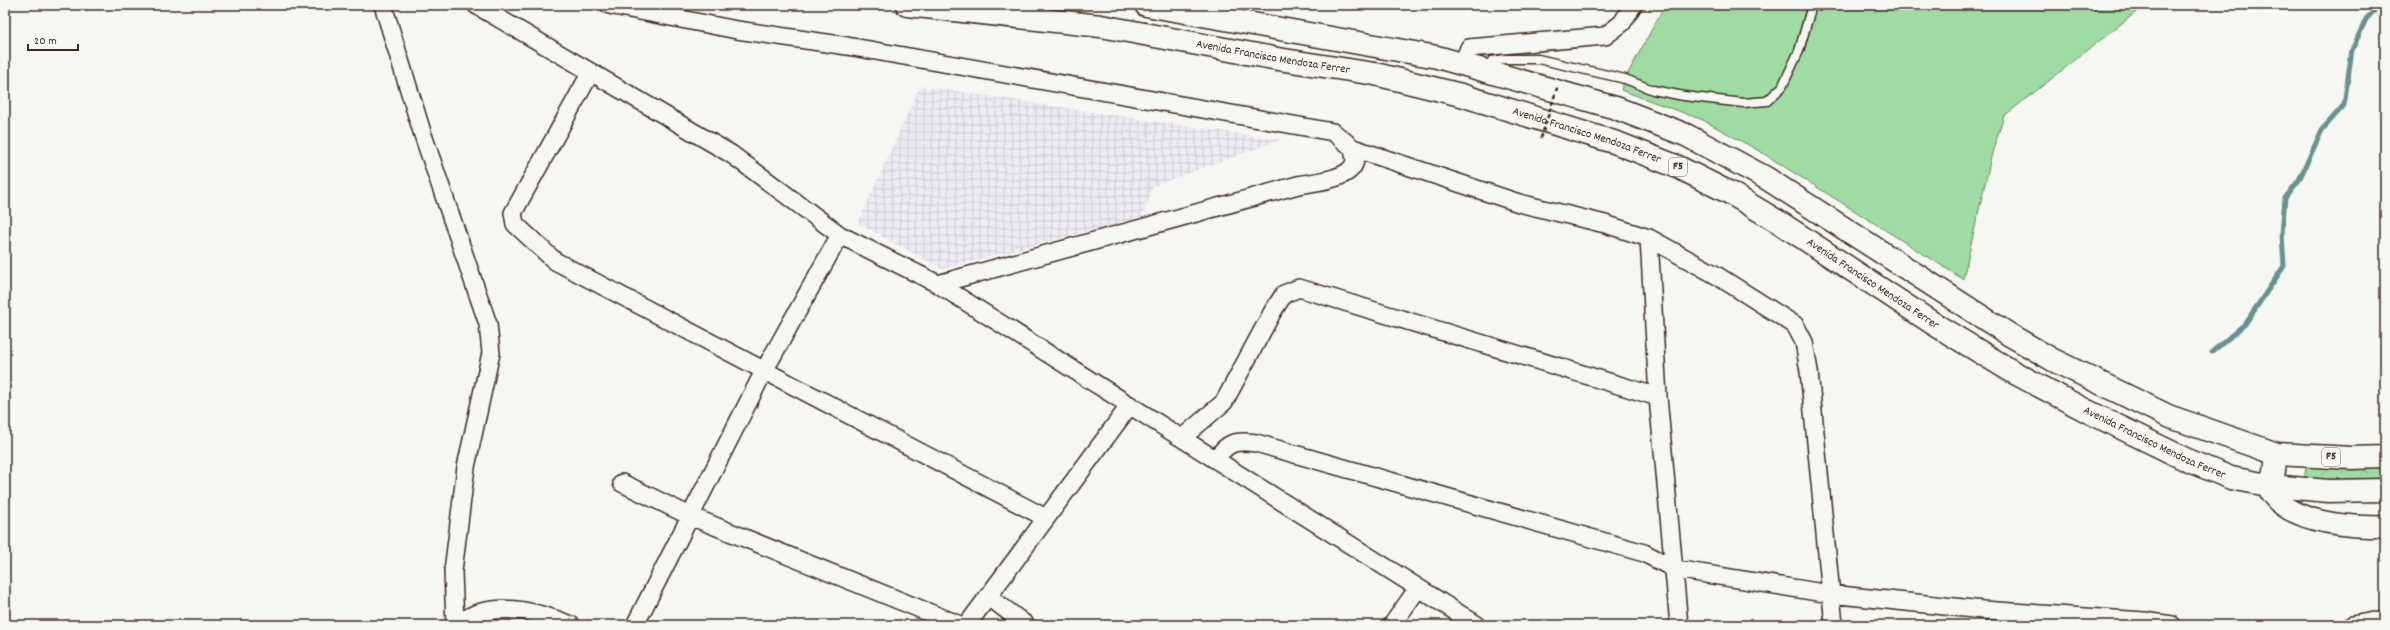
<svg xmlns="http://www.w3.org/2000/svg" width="2390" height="630" font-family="Dekko,sans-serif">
<defs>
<pattern id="industrial-grid" width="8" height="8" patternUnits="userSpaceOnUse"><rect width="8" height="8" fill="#edeaf4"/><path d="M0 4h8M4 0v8" fill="none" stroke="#ccc9d1"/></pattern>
<pattern id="park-crowns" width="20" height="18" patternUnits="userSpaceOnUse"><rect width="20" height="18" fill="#9fdca3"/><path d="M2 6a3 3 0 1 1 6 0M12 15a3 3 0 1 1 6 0" fill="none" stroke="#8abd8c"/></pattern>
</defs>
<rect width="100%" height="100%" fill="#f6f6f2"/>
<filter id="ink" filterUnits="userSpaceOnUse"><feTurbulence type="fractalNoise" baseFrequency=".025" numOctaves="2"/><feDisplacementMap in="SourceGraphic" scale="8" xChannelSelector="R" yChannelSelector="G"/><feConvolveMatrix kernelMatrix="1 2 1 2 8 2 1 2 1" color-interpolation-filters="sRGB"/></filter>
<g filter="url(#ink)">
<path fill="url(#industrial-grid)" d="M920 86 1280 140 1153 186 1143 217 942 269 858 223Z"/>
<path fill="#9fdca3" stroke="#6d8360" d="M1665 5H2145L2004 116 1992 153 1963 279 1761 152 1703 120 1621 90 1625 79Z"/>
<path fill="url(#park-crowns)" stroke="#6d8360" d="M2306 467 2385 468V481H2304Z"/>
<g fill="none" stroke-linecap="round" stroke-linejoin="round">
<path stroke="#679192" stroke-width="5" d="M2212 352 2245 324 2284 266 2282 234 2285 198 2299 180 2322 130 2344 105 2352 50 2366 19 2380 5"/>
<g stroke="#3b2a1e" stroke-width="11">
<path id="service" d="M1484 68 1492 61 1505 59H1538L1625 79 1653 90 1684 96 1743 103 1767 101 1782 87 1799 51 1812 5"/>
</g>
<g stroke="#3b2a1e" stroke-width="20">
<path id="minor" d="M383 5 422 132 488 324 491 353 466 467 453 571 455 625
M476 5 731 154 840 235 938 284 1477 625
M609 5 737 30 847 46 1333 132 1353 148C1353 152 1355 157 1355 160 1353 180 1313 182 1298 185L938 284
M1463 63 1469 48 1605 36 1622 23 1633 5
M591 72 513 213 515 224 555 261 1046 518
M1353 148 1519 203 1605 224 1649 238 1716 275 1795 325 1804 342 1809 371 1834 625
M1649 238 1658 397
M1182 438 1224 402 1273 311 1284 294 1299 288 1658 397 1679 625
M1216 459C1227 442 1236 440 1256 443L1644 553 1675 569 1830 594 1983 610 2144 621 2172 625
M622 483 690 516 960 625
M988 596 1026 625
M456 625C463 621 470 615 478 613 510 604 540 613 571 625
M635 625 764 371 840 235
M967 625 1130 405
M1392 625 1418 588
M2352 625 2385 619"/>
</g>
<g stroke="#3b2a1e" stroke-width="24">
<path id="tertiary" d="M2277 454 2271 493C2292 524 2351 527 2385 527"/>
</g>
<g stroke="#3b2a1e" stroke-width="25">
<g id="trunk">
<path id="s1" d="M907 5 1101 26 1278 59 1375 74 1461 95 1617 143 1678 167 1732 194 1782 224 1934 324 2013 372 2087 411 2189 461 2231 478 2273 486 2328 491 2385 490"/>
<path d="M1146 5 1437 57 1616 108 1686 135 1766 178 2010 335 2053 360 2168 416 2277 454 2352 458 2385 457"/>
</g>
</g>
<use href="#service" stroke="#f6f6f2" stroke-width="8"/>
<use href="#minor" stroke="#f6f6f2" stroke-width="17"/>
<use href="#tertiary" stroke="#f6f6f2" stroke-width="21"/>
<use href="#trunk" stroke="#f6f6f2" stroke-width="22"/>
<path stroke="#3b2a1e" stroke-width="2.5" stroke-dasharray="4 3" stroke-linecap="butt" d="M1541 138 1558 85"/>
</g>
</g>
<g text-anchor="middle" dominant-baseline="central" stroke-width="3.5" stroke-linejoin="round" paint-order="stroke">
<g fill="#f6f6f2" stroke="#73675e" stroke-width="1">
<rect x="1669" y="158" width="18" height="18" rx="3"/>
<rect x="2322" y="448" width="18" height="18" rx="3"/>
</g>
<g font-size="11" font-weight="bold" fill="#3b2a1e">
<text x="1678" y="167">F5</text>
<text x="2331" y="457">F5</text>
</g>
<g font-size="12" fill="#3b2a1e" stroke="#f6f6f2">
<text stroke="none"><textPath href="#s1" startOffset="370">Avenida Francisco Mendoza Ferrer</textPath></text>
<text stroke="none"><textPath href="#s1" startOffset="694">Avenida Francisco Mendoza Ferrer</textPath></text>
<text stroke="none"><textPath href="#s1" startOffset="1018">Avenida Francisco Mendoza Ferrer</textPath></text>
<text stroke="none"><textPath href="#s1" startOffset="1342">Avenida Francisco Mendoza Ferrer</textPath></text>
</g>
</g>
<rect width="2390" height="630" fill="none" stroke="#f6f6f2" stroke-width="20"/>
<rect x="10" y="10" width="2370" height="610" fill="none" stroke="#3b2a1e" stroke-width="1.5" filter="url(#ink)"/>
<path d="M28 44v6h50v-6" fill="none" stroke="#3b2a1e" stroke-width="2"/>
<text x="34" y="44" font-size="12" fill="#3b2a1e" stroke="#f6f6f2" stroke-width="3" paint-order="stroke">20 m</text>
</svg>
